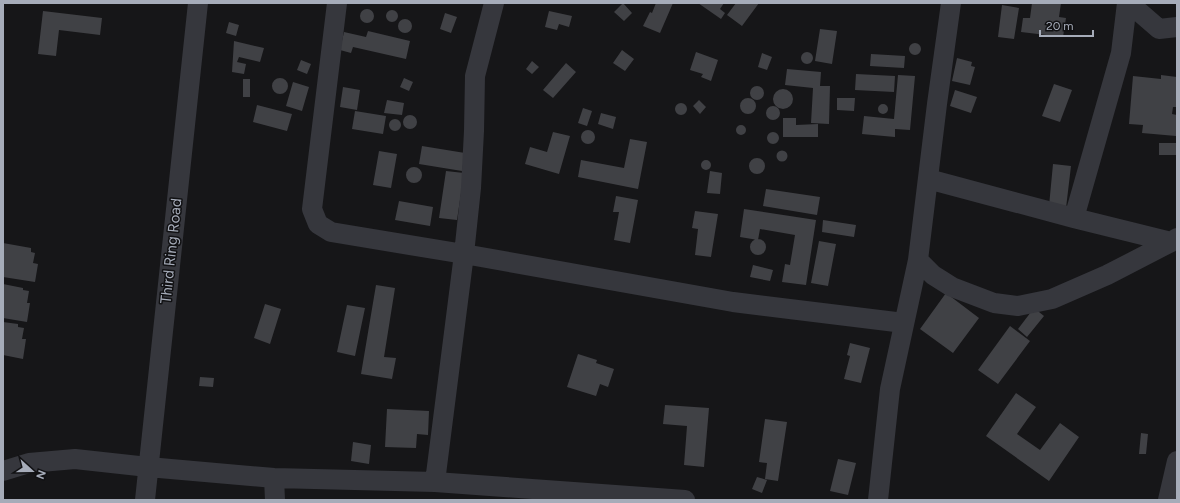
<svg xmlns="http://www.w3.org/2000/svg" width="1180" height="503" font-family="Figtree,sans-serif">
<rect width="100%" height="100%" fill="#161618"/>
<path fill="#404145" d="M623 3 632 13 624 21 614 12Z
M656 3H673L660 33 643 26 650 12 652 13Z
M698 3H724L720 9 725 13 721 19Z
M736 3H759L742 26 727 15Z
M1032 3H1061L1059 17 1066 18 1063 37 1021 32 1023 18H1030Z
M1002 5 1019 8 1014 39 998 37Z
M360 16a7 7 0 1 1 14 0a7 7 0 1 1-14 0Z
M386 16a6 6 0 1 1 12 0a6 6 0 1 1-12 0Z
M43 11 102 18 100 35 59 30 56 56 38 54Z
M549 11 572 16 569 27 559 24 557 30 545 27Z
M445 13 457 17 451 33 440 29Z
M398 26a7 7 0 1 1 14 0a7 7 0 1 1-14 0Z
M229 22 239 25 236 36 226 33Z
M820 29 837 31 832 64 815 61Z
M368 31 410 41 406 59 353 47 351 53 340 50 344 32 366 37Z
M234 41 264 48 260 62 239 57 237 62 246 64 244 74 232 72Z
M909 49a6 6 0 1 1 12 0a6 6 0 1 1-12 0Z
M622 50 634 59 625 71 613 63Z
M696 52 718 60 711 81 701 77 703 74 690 70Z
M801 58a6 6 0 1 1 12 0a6 6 0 1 1-12 0Z
M762 53 772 57 767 70 758 67Z
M871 54 905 56 904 68 870 66Z
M957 58 972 62 971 66 975 67 970 85 952 81Z
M301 60 311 64 307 74 297 70Z
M532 61 539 67 532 74 526 69Z
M566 63 576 72 553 98 543 90Z
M787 69 821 72 820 86H830L829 124 811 123 813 88 785 85Z
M856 74 895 76 894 92 855 90Z
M898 75 915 76 910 130 895 129V137L862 134 864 116 894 119Z
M1161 75 1177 77V107H1173L1172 114 1177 115 1176 136 1142 133 1143 125 1129 124 1133 76 1161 79Z
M272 86a8 8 0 1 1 16 0a8 8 0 1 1-16 0Z
M404 78 413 82 409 91 400 87Z
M243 79H250V97H243Z
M293 82 309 87 302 111 286 106Z
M1054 84 1072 90 1060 122 1042 116Z
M750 93a7 7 0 1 1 14 0a7 7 0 1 1-14 0Z
M343 87 360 90 357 110 340 107Z
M773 99a10 10 0 1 1 20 0a10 10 0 1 1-20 0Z
M955 90 977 97 971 113 950 106Z
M837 98H855L854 111 837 110Z
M740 106a8 8 0 1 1 16 0a8 8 0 1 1-16 0Z
M387 100 404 103 402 115 384 113Z
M699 100 706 107 700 114 693 106Z
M675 109a6 6 0 1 1 12 0a6 6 0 1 1-12 0Z
M878 109a5 5 0 1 1 10 0a5 5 0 1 1-10 0Z
M257 105 292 114 287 131 253 122Z
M766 113a7 7 0 1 1 14 0a7 7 0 1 1-14 0Z
M583 108 592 111 587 126 578 123Z
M355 111 386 116 383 134 352 129Z
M601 113 616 117 613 129 598 124Z
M403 122a7 7 0 1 1 14 0a7 7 0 1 1-14 0Z
M783 118H796V125L818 124V137H783Z
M389 125a6 6 0 1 1 12 0a6 6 0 1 1-12 0Z
M736 130a5 5 0 1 1 10 0a5 5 0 1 1-10 0Z
M581 137a7 7 0 1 1 14 0a7 7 0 1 1-14 0Z
M767 138a6 6 0 1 1 12 0a6 6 0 1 1-12 0Z
M553 132 570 136 559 174 525 164 530 147 547 152Z
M630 139 647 142 638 189 578 177 581 160 624 168Z
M1159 143H1177V155H1159Z
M422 146 465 153 462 171 419 164Z
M776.5 156a5.5 5.5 0 1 1 11 0a5.5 5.5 0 1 1-11 0Z
M379 151 397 154 391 188 373 185Z
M749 166a8 8 0 1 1 16 0a8 8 0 1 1-16 0Z
M701 165a5 5 0 1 1 10 0a5 5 0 1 1-10 0Z
M1053 164 1071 166 1066 208 1049 206Z
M406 175a8 8 0 1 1 16 0a8 8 0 1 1-16 0Z
M446 171 464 173 457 220 439 218Z
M710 171 722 173 720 194 707 193Z
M766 189 820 197 817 215 763 206Z
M616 196 638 200 630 243 614 240 619 212H613Z
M399 201 433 207 430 226 395 220Z
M744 209 816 220 806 285 782 282 785 264 790 265 795 235 760 229 758 240 740 237Z
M695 211 718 214 711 257 695 255 698 229 692 228Z
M823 220 856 225 854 237 822 232Z
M750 247a8 8 0 1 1 16 0a8 8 0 1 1-16 0Z
M819 241 836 244 828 286 811 283Z
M3 243 31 248V252L35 253 33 263 38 264 35 282 3 277Z
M753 265 773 270 770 281 750 277Z
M3 284 23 288V290L29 291 27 303H30L27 322 3 318Z
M376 285 395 288 384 357 396 358 392 379 361 374Z
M946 293 979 318 953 353 920 329Z
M265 304 281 309 270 344 254 338Z
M347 305 365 308 355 356 337 352Z
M1034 308 1044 316 1027 337 1018 329Z
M3 322 18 324V327L24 328 22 339H26L23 359 3 355Z
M1010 326 1030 341 998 384 978 370Z
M850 343 870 348 861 383 844 379 850 356 847 355Z
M578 354 597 360 596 363 614 369 608 387 600 384 596 396 567 387Z
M200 377 214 378 213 387 199 386Z
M1016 393 1036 407 1017 434 1040 450 1060 423 1079 437 1049 481 986 436Z
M665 405 709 408 704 467 684 465 687 426 663 424Z
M387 409 429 411 428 435 417 434 416 448 385 447Z
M765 419 787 422 778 481 765 479 767 463 759 462Z
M1141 433 1148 434 1146 454H1139Z
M353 442 371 445 369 464 351 461Z
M838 459 856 463 848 495 830 491Z
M757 477 767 480 762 493 752 489Z"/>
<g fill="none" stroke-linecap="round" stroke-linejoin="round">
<path stroke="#36373d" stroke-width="20" d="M337 3 312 209 318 224 331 232 464 254 733 302 904 323
M1129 3 1159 29 1177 27
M928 179 1074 218 1171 242
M1074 218 1121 53 1127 3
M918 260 933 275 952 287 994 303 1018 306 1052 299 1107 275 1171 242 1177 238
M3 471 29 463 75 459 148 467 274 478 435 482 685 500
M274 478 275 500
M435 482 464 254 471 188 474 131 475 76 494 3
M145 500 198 3
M878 500 890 389 918 260 937 104 951 3
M1168 500 1177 461"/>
</g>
<g text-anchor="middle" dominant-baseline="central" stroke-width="3" stroke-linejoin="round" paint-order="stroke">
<g font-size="15" fill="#a6acb9" stroke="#111113">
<text transform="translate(171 251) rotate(-84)">Third Ring Road</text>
</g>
</g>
<rect width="1180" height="503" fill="none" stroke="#a6acb9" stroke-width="8"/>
<g transform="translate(32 471) rotate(111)" stroke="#111113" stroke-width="3" paint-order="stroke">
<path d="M0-3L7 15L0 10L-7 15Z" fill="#a6acb9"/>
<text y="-6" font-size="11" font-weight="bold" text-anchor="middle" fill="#a6acb9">N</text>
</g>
<path d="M1040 30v6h53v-6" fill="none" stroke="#a6acb9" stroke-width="2"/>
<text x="1046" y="30" font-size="12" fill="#a6acb9" stroke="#111113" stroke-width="3" paint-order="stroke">20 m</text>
</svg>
